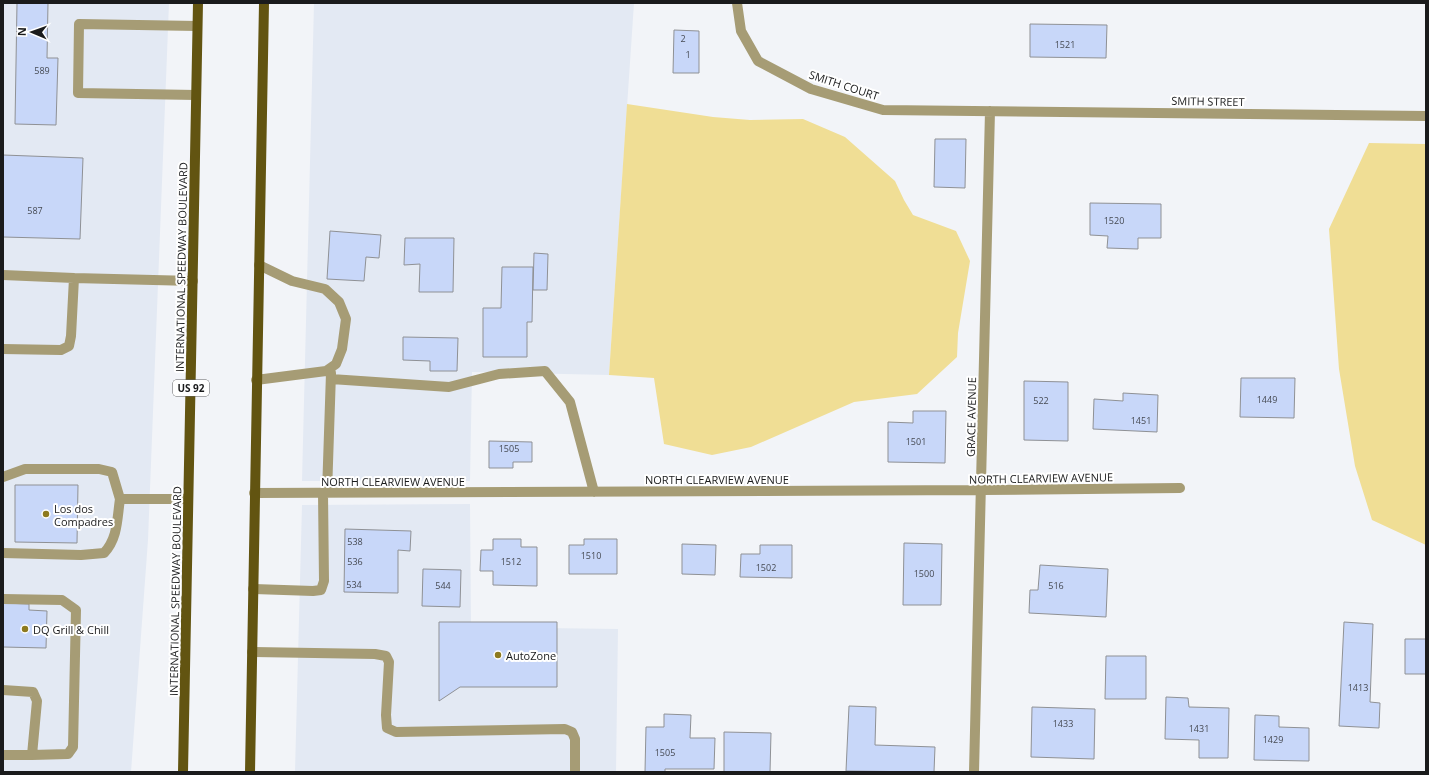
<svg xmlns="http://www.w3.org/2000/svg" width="1429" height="775" font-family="'Open Sans',sans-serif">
<rect width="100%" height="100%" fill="#f2f4f8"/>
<path fill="#e3e9f3" d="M3 3H169L148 540 131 772H3Z
M314 3H634L609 375 472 372 470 481H302Z
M470 504 471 627 618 629 616 772H295L302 505Z"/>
<path fill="#f0de95" d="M627 104 713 117 750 120 803 119 845 137 895 181 904 200 913 215 956 231 970 261 958 333 957 357 917 394 854 402 751 447 712 455 664 444 654 378 609 375Z
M1369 143 1426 144V545L1372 520 1355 466 1339 369 1329 229Z"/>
<path fill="#c8d7f9" stroke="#8f9195" d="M17 3H48L47 58H58L56 125 15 124Z
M1030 24 1107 25 1106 58 1030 57Z
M674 30 699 31V73H673Z
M935 139H966L965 188 934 187Z
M3 155 83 158 80 239 3 237Z
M1090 203 1161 204V238H1138V249L1107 248 1108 236 1090 235Z
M330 231 381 235 379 258 366 257 364 281 327 279Z
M405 238H454L453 292H419L420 264 404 265Z
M534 253 548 254 547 290H533Z
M502 267H533L532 322H527V357H483V308H501Z
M403 337 458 338 457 371H430V361L403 360Z
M1241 378H1295L1294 418 1240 417Z
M1024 381 1068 382V441L1024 440Z
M1123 393 1158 395 1157 432 1093 429 1094 399 1123 401Z
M913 411H946L945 463 888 462V422L913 423Z
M489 441 532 442V462H513V468H489Z
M15 485H78L77 543 15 542Z
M345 529 411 531 410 551 398 550V593L344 592Z
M493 539H521V547H537V586L493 585V571H480L481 550H493Z
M584 539H617V574H569V545H584Z
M904 543 942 544 941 605H903Z
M682 544 716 545 715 575 682 574Z
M760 545H792V578L740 577 741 554H760Z
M1040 565 1108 569 1106 617 1029 613 1030 590H1038Z
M423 569 461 570 460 607 422 606Z
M3 603 29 604V610L47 611 46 648 3 647Z
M439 622H557V687H460L439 701Z
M1344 622 1373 624 1370 702 1380 703 1379 728 1339 726Z
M1405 639H1426V674H1405Z
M1106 656H1146V699H1105Z
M1166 697 1188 698 1189 707 1229 708 1228 758H1199V740L1165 739Z
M849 706 876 707 875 745 935 747 934 772 846 771Z
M1032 707 1095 709 1094 759 1031 757Z
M664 714 691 715 690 738H715L714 769H665V772H645L646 727H664Z
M1255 715 1279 716V727L1309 728V761L1254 760Z
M724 732 771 733 770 772H724Z"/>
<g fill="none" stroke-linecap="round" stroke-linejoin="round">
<path stroke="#a69c75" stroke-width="10" d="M737 3 741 31 758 61 811 89 883 110 1426 116
M196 95 78 93 79 24 197 26
M3 275 74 278
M3 349 61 350 69 346 71 336 74 278 193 281
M331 379 449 387 499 374 545 371 570 402 594 492
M256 380 326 371 336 364 342 349 346 319 339 302 325 289 292 281 259 265
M3 477 25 469H99L112 472 120 499H188
M254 493 982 490 1180 488
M327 493 331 373
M3 553 81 555 104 553C118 538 117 519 120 499
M253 589 313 591 321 590 324 581 323 493
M3 599 62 600 76 610 73 747 68 754 32 755
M252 652 375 654 386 656 389 662 386 715 387 728 396 732 565 729 572 732 575 739V772
M3 690 33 692 37 701 32 755H3
M974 772 990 111"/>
<path stroke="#625411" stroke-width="10" d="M183 772 198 3
M250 772 264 3"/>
</g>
<g fill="#8d7a1f" stroke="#fff" stroke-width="1.5">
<circle cx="46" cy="514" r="4"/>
<circle cx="25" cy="629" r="4"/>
<circle cx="498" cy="655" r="4"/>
</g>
<g text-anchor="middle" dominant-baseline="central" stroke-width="4" stroke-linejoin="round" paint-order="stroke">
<g font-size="9" fill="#464a53">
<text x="683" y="38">2</text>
<text x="1065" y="44">1521</text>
<text x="688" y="54">1</text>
<text x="42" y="70">589</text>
<text x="35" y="210">587</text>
<text x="1114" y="220">1520</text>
<text x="1267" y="399">1449</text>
<text x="1041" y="400">522</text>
<text x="1141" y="420">1451</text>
<text x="916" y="441">1501</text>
<text x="509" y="448">1505</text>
<text x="355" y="541">538</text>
<text x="591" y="555">1510</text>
<text x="355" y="561">536</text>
<text x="511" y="561">1512</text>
<text x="766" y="567">1502</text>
<text x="924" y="573">1500</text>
<text x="354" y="584">534</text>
<text x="443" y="585">544</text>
<text x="1056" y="585">516</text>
<text x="1358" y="687">1413</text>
<text x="1063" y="723">1433</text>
<text x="1199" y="728">1431</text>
<text x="1273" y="739">1429</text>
<text x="665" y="752">1505</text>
</g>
<rect fill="#fff" stroke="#5f5f60" stroke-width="1" x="173" y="380" width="36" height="16" rx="3"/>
<g font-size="10" font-weight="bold" fill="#1a1b1c">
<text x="191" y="388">US 92</text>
</g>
<g font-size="11" fill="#1a1b1c" stroke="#fff">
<text transform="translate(844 85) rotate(18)">SMITH COURT</text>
<text transform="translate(1208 101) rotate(1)">SMITH STREET</text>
<text transform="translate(181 267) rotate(-89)">INTERNATIONAL SPEEDWAY BOULEVARD</text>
<text transform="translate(971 417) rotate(-89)">GRACE AVENUE</text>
<text transform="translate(1041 478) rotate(-1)">NORTH CLEARVIEW AVENUE</text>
<text x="717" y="479">NORTH CLEARVIEW AVENUE</text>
<text x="393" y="481">NORTH CLEARVIEW AVENUE</text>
<text transform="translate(175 591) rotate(-89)">INTERNATIONAL SPEEDWAY BOULEVARD</text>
</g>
<g font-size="11" fill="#1a1b1c" stroke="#fff" text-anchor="start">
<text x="54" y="508">Los dos<tspan x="54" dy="13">Compadres</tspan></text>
<text x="33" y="629">DQ Grill &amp; Chill</text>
<text x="506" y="655">AutoZone</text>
</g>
</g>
<rect width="1429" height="775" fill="none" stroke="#1a1b1c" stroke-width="8"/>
<g transform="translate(32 32) rotate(272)" stroke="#ffffff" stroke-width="3" paint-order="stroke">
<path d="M0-3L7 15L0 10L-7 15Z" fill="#1a1b1c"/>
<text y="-6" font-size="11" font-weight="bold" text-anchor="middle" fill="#1a1b1c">N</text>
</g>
</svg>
